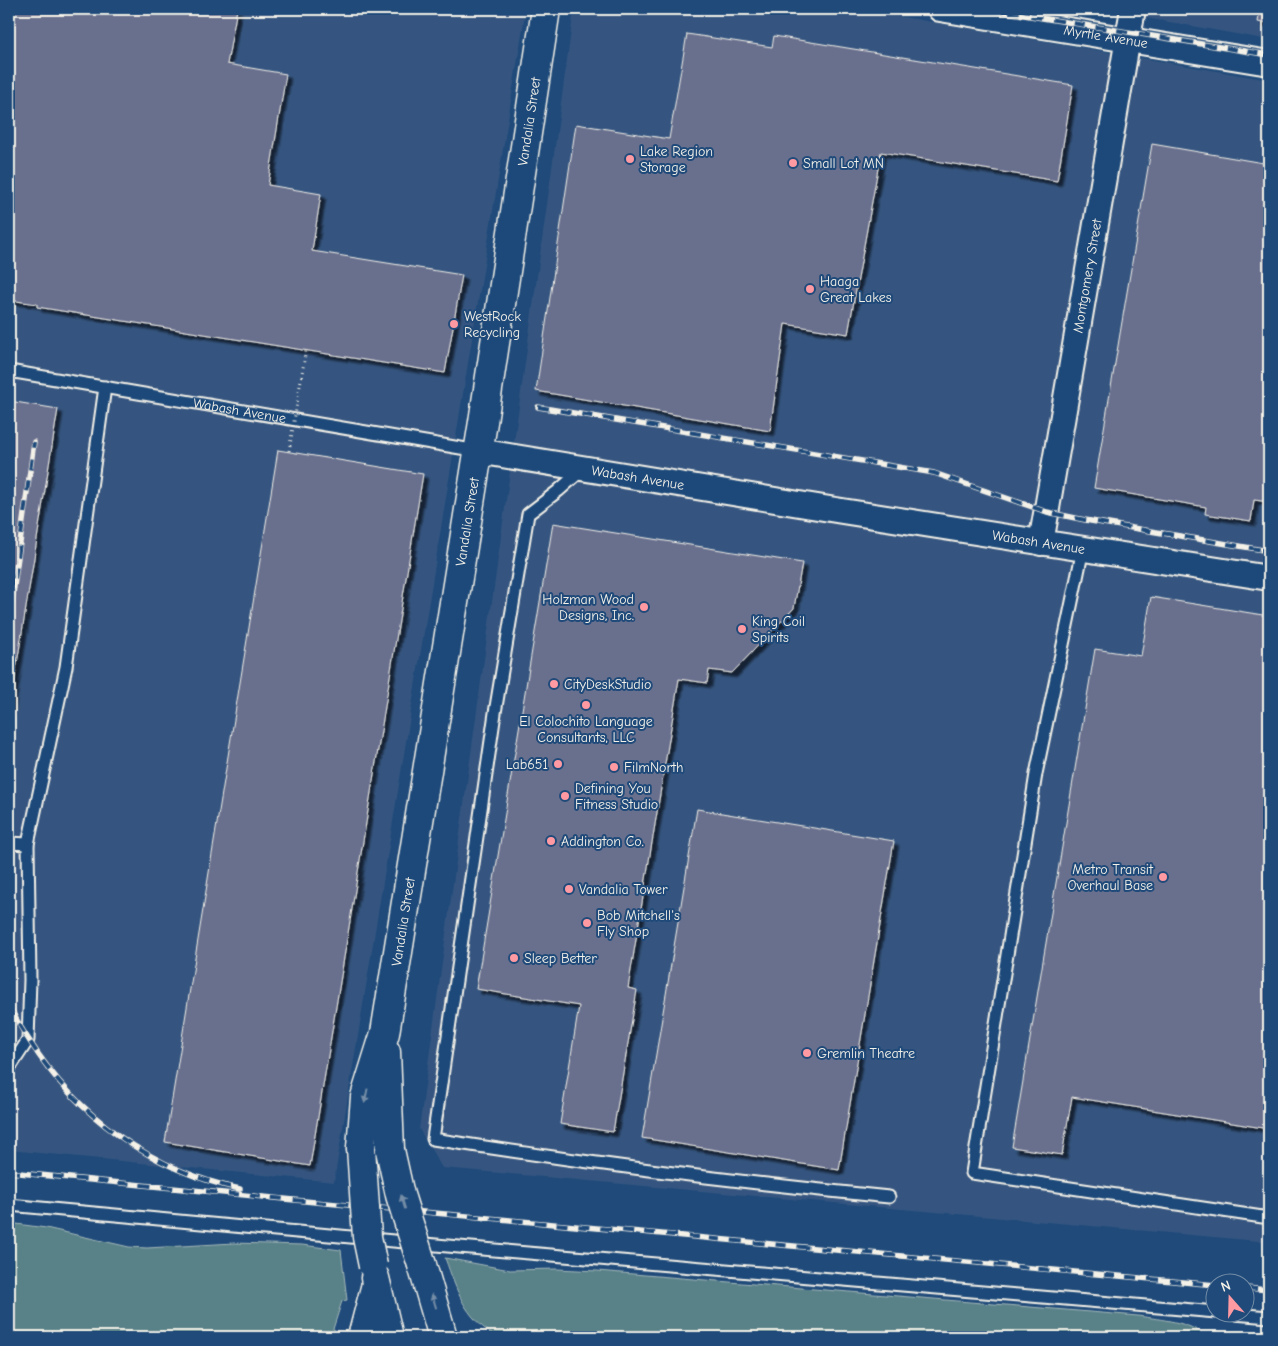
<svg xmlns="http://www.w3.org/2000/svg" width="1278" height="1346" font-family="'Comic Neue',sans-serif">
<defs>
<filter id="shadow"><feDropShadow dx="4.5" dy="4.5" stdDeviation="1" flood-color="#0009"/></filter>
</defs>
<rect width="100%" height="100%" fill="#1f4a7a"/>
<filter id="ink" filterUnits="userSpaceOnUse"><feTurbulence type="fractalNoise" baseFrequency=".02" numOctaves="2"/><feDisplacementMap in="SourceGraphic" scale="10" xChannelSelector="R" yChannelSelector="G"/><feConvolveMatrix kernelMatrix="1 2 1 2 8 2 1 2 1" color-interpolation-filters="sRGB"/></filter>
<g filter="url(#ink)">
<path fill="#355580" d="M9 9H526L334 1182 9 1150Z
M574 9H857L1269 80V1242L442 1168 419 1129Z
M1092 9H1269V40L1175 23Z"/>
<path fill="#588188" stroke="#a6b9b8" d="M9 1223 46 1228 129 1247 147 1248 234 1243 302 1245 341 1250 347 1300 342 1301 333 1329 345 1336 344 1337H9Z
M445 1258 510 1270 557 1269 597 1271 1138 1316C1163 1320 1188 1321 1207 1337H496C463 1315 458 1293 445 1258Z"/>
<path fill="#69708e" stroke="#f4f1e8" filter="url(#shadow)" d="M9 9H237L227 64 286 74 268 185 321 194 312 251 462 275 445 373 37 307V304L9 300Z
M1260 9H1269V24L1258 22Z
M687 34 772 47 774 36 1073 85 1057 181 881 152 848 334 785 324 770 431 536 391 576 124 669 139Z
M1152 144 1269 164V502L1254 500 1251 521 1205 514 1206 507 1094 488Z
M9 401 58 409 9 713Z
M278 450 423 474 310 1166 165 1142Z
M553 523 802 563 794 608 732 673 709 670 707 683 679 679 628 988 637 990 613 1132 560 1124 579 1006 476 989Z
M1151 597 1269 616V1129L1072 1097 1062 1155 1012 1147 1095 649 1141 656Z
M697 809 894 841 839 1170 642 1138Z"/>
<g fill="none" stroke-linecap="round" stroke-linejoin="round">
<g stroke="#f4f1e8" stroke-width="15">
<g id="service">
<path id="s1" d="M9 371 478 451"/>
<path d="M583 469 558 491 528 514 495 713 433 1139C584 1163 736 1182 889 1197"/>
<path d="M1083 549 1036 774 972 1173 1269 1218"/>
<path d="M9 843 28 844"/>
<path d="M9 1069 28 1040 30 980 28 844 66 667 105 387"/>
<path d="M9 1205 436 1245 1216 1312"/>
<path d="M1234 1314 1269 1317"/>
</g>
</g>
<g stroke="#f4f1e8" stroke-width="28">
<g id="minor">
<path id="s2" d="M940 9 1269 63"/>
<path id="s3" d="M478 451 842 511 1269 578"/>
<path id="s4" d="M1041 543 1133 9"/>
</g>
</g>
<g stroke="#f4f1e8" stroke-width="31">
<g id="secondary">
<path d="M386 1052 390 1150"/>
<path id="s5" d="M361 1148 365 1097 385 1033 483 422 546 9"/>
<path d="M422 1265 443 1337"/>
<path d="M375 1278 389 1337"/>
</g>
</g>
<g stroke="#f4f1e8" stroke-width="31">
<path id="motorway" d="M362 1337 376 1284"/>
</g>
<use href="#service" stroke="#1f4a7a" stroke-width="11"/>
<use href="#minor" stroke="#1f4a7a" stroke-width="24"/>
<use href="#secondary" stroke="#1f4a7a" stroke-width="28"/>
<use href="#motorway" stroke="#1f4a7a" stroke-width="28"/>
<g stroke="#f4f1e8" stroke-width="5.5">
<path id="rail" d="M987 9 1269 55
M538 407 934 473 1047 512 1085 520 1269 551
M9 622 34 442
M9 1004C14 1017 21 1028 29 1040 76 1116 153 1171 240 1189
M9 1172 315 1202 1216 1285
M1246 1288 1269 1290"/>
</g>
<use href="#rail" stroke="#1f4a7a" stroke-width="4" stroke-dasharray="11" stroke-linecap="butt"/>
<g stroke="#f4f1e8" stroke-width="31" stroke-linecap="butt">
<path id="secondary-bridge" d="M361 1148 367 1237 373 1266
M390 1150 400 1195 422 1265"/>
</g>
<path stroke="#f4f1e8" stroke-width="3" stroke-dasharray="1 4" stroke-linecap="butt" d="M289 451 306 350"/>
<use href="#secondary-bridge" stroke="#1f4a7a" stroke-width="28"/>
</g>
<defs><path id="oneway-solid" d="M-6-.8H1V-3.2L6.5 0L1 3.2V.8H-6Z" transform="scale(1.25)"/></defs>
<g fill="#748da6">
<use href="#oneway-solid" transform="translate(366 1096) rotate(102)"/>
<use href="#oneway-solid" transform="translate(403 1202) rotate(-107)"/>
<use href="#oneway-solid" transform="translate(434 1301) rotate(-107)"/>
</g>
</g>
<g fill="#ff9aa2" stroke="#1f4a7a" stroke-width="2">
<circle cx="630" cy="159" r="5"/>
<circle cx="793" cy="163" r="5"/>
<circle cx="810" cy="289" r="5"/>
<circle cx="454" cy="324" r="5"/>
<circle cx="644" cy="607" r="5"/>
<circle cx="742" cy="629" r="5"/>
<circle cx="554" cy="684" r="5"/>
<circle cx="586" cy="705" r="5"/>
<circle cx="558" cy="764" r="5"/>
<circle cx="614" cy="767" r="5"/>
<circle cx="565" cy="796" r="5"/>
<circle cx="551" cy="841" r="5"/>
<circle cx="1163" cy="877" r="5"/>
<circle cx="569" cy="889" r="5"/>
<circle cx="587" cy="923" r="5"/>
<circle cx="514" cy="958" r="5"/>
<circle cx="807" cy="1053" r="5"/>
</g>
<g text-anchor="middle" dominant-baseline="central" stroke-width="4" stroke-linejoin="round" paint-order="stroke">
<g font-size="14" fill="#f4f1e8" stroke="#1f4a7a">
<text stroke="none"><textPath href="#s2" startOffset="168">Myrtle Avenue</textPath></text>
<text stroke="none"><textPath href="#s5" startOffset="1041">Vandalia Street</textPath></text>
<text stroke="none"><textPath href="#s4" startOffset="271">Montgomery Street</textPath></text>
<text stroke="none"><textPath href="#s1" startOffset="234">Wabash Avenue</textPath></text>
<text stroke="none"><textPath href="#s3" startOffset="162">Wabash Avenue</textPath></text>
<text stroke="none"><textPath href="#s5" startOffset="636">Vandalia Street</textPath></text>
<text stroke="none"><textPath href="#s3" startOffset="568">Wabash Avenue</textPath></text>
<text stroke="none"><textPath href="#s5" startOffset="231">Vandalia Street</textPath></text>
</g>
<g font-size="14" fill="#f4f1e8" stroke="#1f4a7a" text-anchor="start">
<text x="640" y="151">Lake Region<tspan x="640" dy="16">Storage</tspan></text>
<text x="803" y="163">Small Lot MN</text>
<text x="820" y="281">Haaga<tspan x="820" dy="16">Great Lakes</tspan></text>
<text x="464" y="316">WestRock<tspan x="464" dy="16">Recycling</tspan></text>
<text x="634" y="599" text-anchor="end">Holzman Wood<tspan x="634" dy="16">Designs, Inc.</tspan></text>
<text x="752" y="621">King Coil<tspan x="752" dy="16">Spirits</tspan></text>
<text x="564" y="684">CityDeskStudio</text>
<text x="586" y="721" text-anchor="middle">El Colochito Language<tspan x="586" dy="16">Consultants, LLC</tspan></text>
<text x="548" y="764" text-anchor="end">Lab651</text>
<text x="624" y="767">FilmNorth</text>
<text x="575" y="788">Defining You<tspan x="575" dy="16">Fitness Studio</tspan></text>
<text x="561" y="841">Addington Co.</text>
<text x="1153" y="869" text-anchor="end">Metro Transit<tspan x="1153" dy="16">Overhaul Base</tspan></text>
<text x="579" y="889">Vandalia Tower</text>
<text x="597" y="915">Bob Mitchell's<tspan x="597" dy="16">Fly Shop</tspan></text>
<text x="524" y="958">Sleep Better</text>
<text x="817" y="1053">Gremlin Theatre</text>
</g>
</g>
<rect width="1278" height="1346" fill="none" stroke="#1f4a7a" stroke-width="30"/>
<rect x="15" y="15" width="1248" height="1316" fill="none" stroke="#f4f1e8" stroke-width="2" filter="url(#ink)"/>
<g transform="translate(1230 1298) rotate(340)"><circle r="24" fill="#1f4a7a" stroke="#748da6"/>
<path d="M0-4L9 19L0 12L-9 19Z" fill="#ff9aa2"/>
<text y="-8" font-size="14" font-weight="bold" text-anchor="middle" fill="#f4f1e8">N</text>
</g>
</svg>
